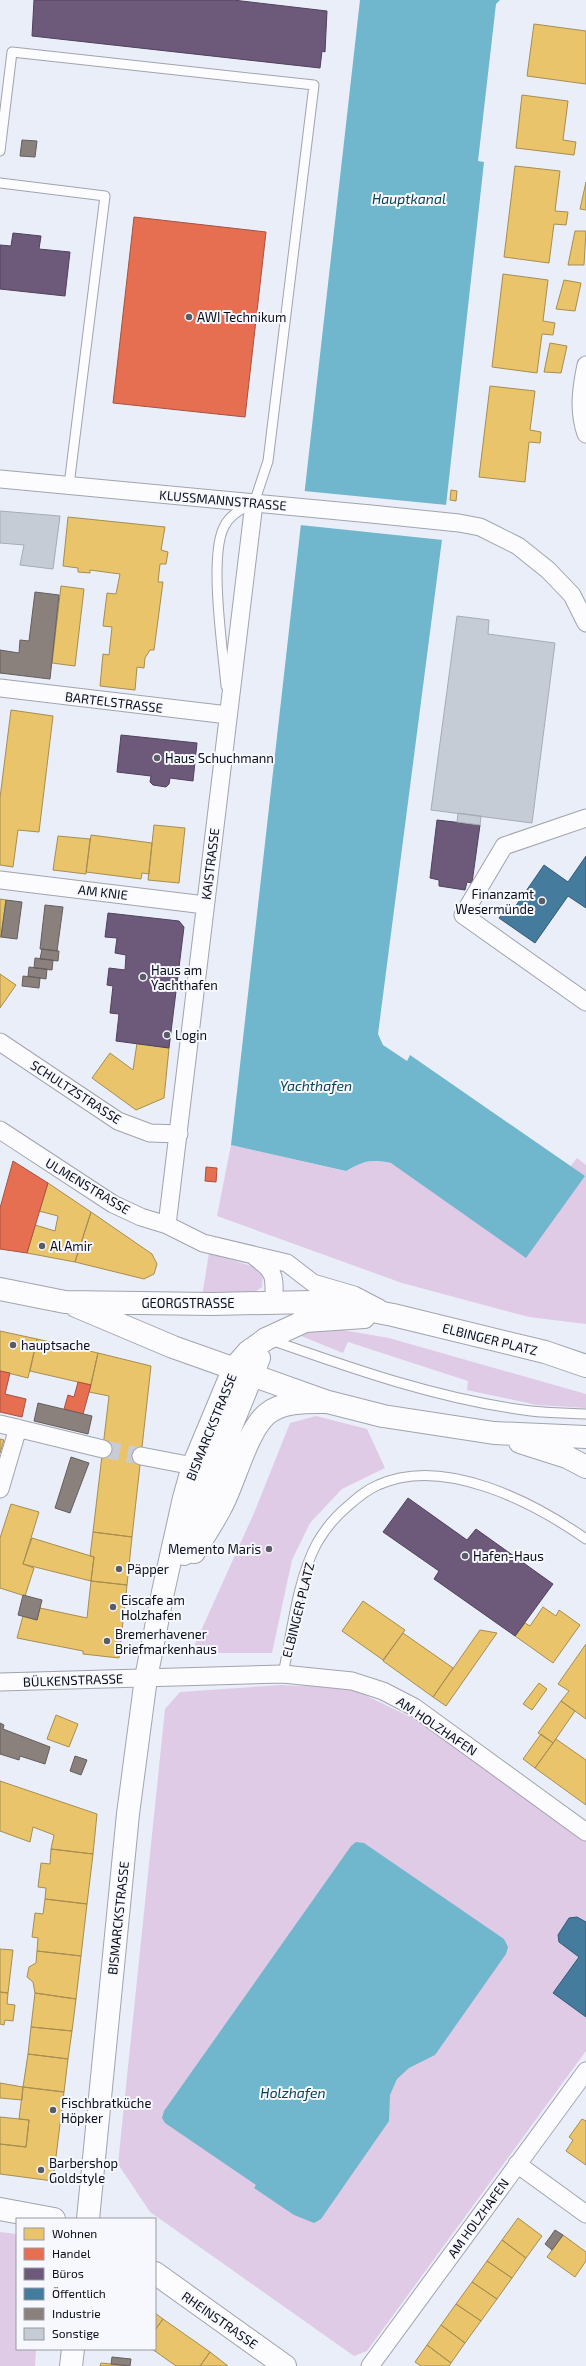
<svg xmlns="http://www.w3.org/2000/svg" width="586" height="2366" font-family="'Exo 2',sans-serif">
<rect width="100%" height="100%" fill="#eaeef8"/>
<path fill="#e0cbe6" d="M231 1145 345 1171C364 1161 370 1159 391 1163L584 1176 570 1167 577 1158 586 1165V1324L529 1317 402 1283 217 1216Z
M209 1253 255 1267 263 1274 262 1287 252 1294 202 1297Z
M319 1329 343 1330 389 1338 586 1394V1408L537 1405 467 1390 468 1381 348 1342 343 1353 301 1336 304 1331Z
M316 1416 367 1429 385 1468 342 1489 310 1523 292 1560 272 1653H191L254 1513 290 1423Z
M281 1685 350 1688 417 1720 586 1840V2051L367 2351 354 2356 150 2212 118 2164 165 1709 180 1692Z
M0 2232 17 2234V2349H36L35 2366H0Z"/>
<path fill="#70b6cd" d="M360 0H500L496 4 478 161 484 162 444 524 378 1034 383 1045 407 1061 410 1055 585 1176 526 1258 391 1163C370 1159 364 1161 346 1171L231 1145Z
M356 1842 364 1843 504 1939 508 1947 506 1954 435 2055 409 2068 397 2079 390 2095 389 2121 321 2219 314 2223 294 2215 254 2188 256 2185 165 2123 162 2118 164 2111 351 1846Z"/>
<path fill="#eaeef8" d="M304 491 447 505 443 540 300 525Z"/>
<path fill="#e9c46a" stroke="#a68d52" d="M534 24 586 31V84L527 76Z
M522 95 568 101 563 140 576 142 574 155 516 148Z
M515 166 560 171 555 211 568 212 566 225 554 224 549 263 504 257Z
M586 182V210L580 209Z
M575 231H586L584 265H568Z
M503 274 548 280 543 321 555 323 553 335 542 334 537 373 492 367Z
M564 280 581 283 575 311 556 309Z
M550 343 567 346 561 373 544 372Z
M490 386 535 391 530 430 541 432 540 443 529 442 525 482 479 477Z
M451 490 457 491 456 501 450 500Z
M68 517 165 527 161 550 168 552 166 564H160L158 582H163L154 650H150L145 658 144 668 137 667 135 690 100 686 103 654 109 655 112 627 103 626 107 593 116 594 120 574 90 570V573L78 572V568L63 566Z
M61 586 84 589 75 666 52 663Z
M11 710 53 716 39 832 18 830 13 867 0 865V798Z
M154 825 185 828 179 883 148 880Z
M91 835 152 843 149 874 142 873 141 879 86 872Z
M58 836 90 839 86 874 53 870Z
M0 899 6 900 1 937H0Z
M0 974 16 985 0 1008Z
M137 1043 169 1048 164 1098 136 1110 92 1078 110 1053 133 1070Z
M48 1183 91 1212 75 1262 27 1253 35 1225 55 1231 58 1216 39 1211Z
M91 1212 152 1254 157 1264 154 1274 144 1279 75 1262Z
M0 1331 37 1339 28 1378 0 1371Z
M37 1339 98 1353 91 1385 30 1371Z
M98 1353 151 1366 132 1537 93 1532 109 1396 89 1392Z
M0 1439 4 1440 0 1453Z
M11 1504 39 1512 23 1564 34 1568 25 1596 0 1588V1538Z
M93 1532 132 1537 127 1585 91 1581 94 1557 90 1556Z
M32 1538 94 1557 91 1581 23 1564Z
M91 1581 127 1585 119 1658 83 1654V1651L17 1638 23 1616 37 1620 40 1608 87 1618Z
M363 1601 405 1630 383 1660 342 1631Z
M543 1607 556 1616 559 1610 580 1625 553 1663 515 1636 525 1623 530 1626Z
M480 1630 497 1633 446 1706 433 1697Z
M403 1633 453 1668 433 1697 383 1661Z
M586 1644V1719L561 1701 569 1691 558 1684Z
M539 1683 547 1689 532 1710 523 1704Z
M561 1701 575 1711 553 1743 538 1733Z
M56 1715 78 1724 69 1747 47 1739Z
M541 1734 553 1743 535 1768 523 1759Z
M556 1739 586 1760V1805L535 1768Z
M0 1781 97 1814 93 1854 51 1849 54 1835 33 1827 30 1842 0 1831Z
M51 1849 93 1854 87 1904 45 1899 46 1888 38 1887 41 1863 50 1864Z
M45 1899 87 1904 81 1956 37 1951 38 1938 32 1937 35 1913 43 1914Z
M0 1949 13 1950 8 1993 0 1992Z
M37 1951 81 1956 76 1999 35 1993 33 1982 27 1977 29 1967 36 1963Z
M0 1992 8 1993 7 2004 15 2005 13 2021 5 2020 4 2025 0 2024Z
M35 1993 76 1999 72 2031 31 2027Z
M31 2027 72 2031 68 2059 28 2054Z
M28 2054 68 2059 64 2092 23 2087Z
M0 2083 23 2087 22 2100 0 2098Z
M23 2087 64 2092 53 2181 0 2174V2144L26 2147 29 2120 19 2119Z
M0 2117 29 2120 26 2147 0 2144Z
M582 2119 586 2121V2165L566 2151 573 2140 569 2137Z
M518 2218 542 2236 526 2258 502 2240Z
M563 2235 586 2252V2261L575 2277 547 2257Z
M502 2240 526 2258 512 2278 487 2261Z
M487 2261 512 2278 497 2299 472 2282Z
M472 2282 497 2299 481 2321 456 2304Z
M456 2304 481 2321 465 2343 441 2325Z
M155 2313 163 2319 155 2330Z
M163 2319 210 2352 200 2366H176L152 2349H155V2330Z
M441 2325 465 2343 451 2363 427 2345Z
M427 2345 451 2363 449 2366H421L415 2362Z
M210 2352 228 2366H200Z
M101 2363 111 2364 126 2366H100Z"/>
<path fill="#e76f51" stroke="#a55240" d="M134 217 266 232 245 417 113 403Z
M13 1161 48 1183 27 1253 0 1249V1208Z
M206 1167 217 1168 216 1182 205 1181Z
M0 1371 10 1373 5 1394 26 1399 22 1417 0 1412Z
M78 1382 91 1385 83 1414 64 1409 68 1395 74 1397Z"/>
<path fill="#6d597a" stroke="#50425d" d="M34 0H233L327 11 325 52 322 51 320 68 32 36Z
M13 233 41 236 39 249 70 252 65 296 0 289V245L11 246Z
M121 735 197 743 193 781 170 778 169 784 166 787 153 785 150 782 151 776 117 772Z
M437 820 480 825 472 883 467 882 465 890 439 886V880L430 878Z
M108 913 179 921 184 927 169 1048 116 1041 119 1014 110 1013 113 986 107 985 109 968 125 970 126 955 115 953 117 938 105 937Z
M408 1498 467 1540 476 1529 553 1584 515 1636 434 1579 439 1571 383 1532Z"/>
<path fill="#457b9d" stroke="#345a75" d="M586 856V908L568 896 535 943 499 918 508 906 513 910 544 865 568 882Z
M577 1917 586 1922V2017L553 1993 579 1957 559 1942 558 1935 569 1918Z"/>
<path fill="#8a817c" stroke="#645e5e" d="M22 140 37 141 35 157 20 156Z
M35 592 59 595 50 679 0 673V650L19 653 20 640 29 641Z
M6 900 22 902 17 939 1 937Z
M45 905 63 907 57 951 40 949Z
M42 949 59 951 58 961 40 959Z
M35 958 53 960 52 970 34 968Z
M29 967 47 969 46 979 28 976Z
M23 976 40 978 39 988 22 986Z
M38 1403 92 1416 88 1434 34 1421Z
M71 1457 89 1463 70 1513 55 1508Z
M23 1595 42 1600 37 1620 18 1615Z
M0 1723 4 1725 3 1729 50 1747 45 1764 20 1756 19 1760 0 1754Z
M75 1756 87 1760 81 1775 70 1771Z
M555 2230 563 2235 552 2250 545 2244Z
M112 2357 131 2359 130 2366 111 2364Z"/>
<path fill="#c5ccd5" stroke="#a5acb5" d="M0 511 60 516 53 569 20 565 24 545 0 543Z
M457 616 489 620 488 634 555 643 532 823 431 810Z
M458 813 481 816 480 825 457 822Z"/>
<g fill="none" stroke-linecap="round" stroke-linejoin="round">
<path stroke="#c9ccd7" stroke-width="17" stroke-dasharray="17 8" stroke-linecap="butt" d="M103 1449 141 1456"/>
<g stroke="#a0a4ae" stroke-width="11">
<path id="lane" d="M0 151 12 52 314 85 268 461 254 503C243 508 231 514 225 525 208 553 223 650 226 686
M0 183 105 196 69 485
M271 1340C356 1370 442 1400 531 1411 549 1413 568 1413 586 1414
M283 1674C292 1633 297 1580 317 1543 325 1529 336 1516 348 1506 357 1498 366 1490 378 1485 443 1455 533 1502 586 1539"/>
</g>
<g stroke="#a0a4ae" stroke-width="19">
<path id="street" d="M586 365C581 389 578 411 586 434
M0 479 371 514 459 523 480 527 518 546 548 570 572 595 586 623
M0 688 228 715
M586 818 504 846 463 915 586 1002
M0 880 205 905
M0 1042 118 1121 150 1133 179 1134
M0 1130 113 1204 141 1217 167 1225 203 1243 287 1263 313 1283 354 1295 379 1308
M167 1225 254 503
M255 1257C277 1273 274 1277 274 1302
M0 1424 103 1449
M141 1456 193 1466
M0 1489 18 1428
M0 1682 283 1674 352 1681 383 1691 414 1707 586 1832
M517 2164 586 2214
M370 2366 586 2071"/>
</g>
<g stroke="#a0a4ae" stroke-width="24">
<path id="secondary" d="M194 1552C203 1537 213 1523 221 1507 234 1484 247 1430 267 1414 283 1401 306 1402 326 1402
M184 1554 221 1451 259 1358
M0 2209 54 2219
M88 2219 128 1814 146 1678 163 1592 184 1498 193 1466 234 1368 248 1352 266 1339
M155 2273 285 2366
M71 2366 73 2349"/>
</g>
<g stroke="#a0a4ae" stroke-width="24">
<path id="primary" d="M0 1289 65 1302 212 1304 311 1302 341 1305 393 1315 545 1352 586 1366
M76 1306 173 1347 328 1402 383 1416 494 1433 586 1437
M266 1339 305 1321 364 1317
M520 1442 567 1457 586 1467"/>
</g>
<use href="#lane" stroke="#fcfcfe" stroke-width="9"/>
<use href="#street" stroke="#fcfcfe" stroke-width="17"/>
<use href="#secondary" stroke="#fcfcfe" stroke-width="22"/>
<use href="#primary" stroke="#fcfcfe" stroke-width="22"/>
</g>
<g fill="#595c67" stroke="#f6f8fe" stroke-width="1.5">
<circle cx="189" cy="317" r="4"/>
<circle cx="157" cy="758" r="4"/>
<circle cx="542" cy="901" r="4"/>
<circle cx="143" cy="977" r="4"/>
<circle cx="167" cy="1035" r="4"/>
<circle cx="42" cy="1246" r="4"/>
<circle cx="13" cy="1345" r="4"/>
<circle cx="269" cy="1549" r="4"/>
<circle cx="465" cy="1556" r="4"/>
<circle cx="119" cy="1569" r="4"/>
<circle cx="113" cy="1607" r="4"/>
<circle cx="107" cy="1641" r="4"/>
<circle cx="53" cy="2110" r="4"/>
<circle cx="41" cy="2170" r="4"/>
</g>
<g text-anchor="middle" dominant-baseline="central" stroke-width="4" stroke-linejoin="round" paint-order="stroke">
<g font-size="13" fill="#0b0e19" stroke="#f6f8fe" text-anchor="start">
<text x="197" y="317">AWI Technikum</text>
<text x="165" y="758">Haus Schuchmann</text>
<text x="534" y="894" text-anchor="end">Finanzamt<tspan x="534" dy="15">Wesermünde</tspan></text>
<text x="151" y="970">Haus am<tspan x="151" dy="15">Yachthafen</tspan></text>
<text x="175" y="1035">Login</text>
<text x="50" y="1246">Al Amir</text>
<text x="21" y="1345">hauptsache</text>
<text x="261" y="1549" text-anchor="end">Memento Maris</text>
<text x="473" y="1556">Hafen-Haus</text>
<text x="127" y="1569">Päpper</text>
<text x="121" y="1600">Eiscafe am<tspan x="121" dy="15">Holzhafen</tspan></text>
<text x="115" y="1634">Bremerhavener<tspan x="115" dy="15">Briefmarkenhaus</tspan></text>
<text x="61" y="2103">Fischbratküche<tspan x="61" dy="15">Höpker</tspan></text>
<text x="49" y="2163">Barbershop<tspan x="49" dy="15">Goldstyle</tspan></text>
</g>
<g font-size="13" fill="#0b0e19" stroke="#f6f8fe">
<text transform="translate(223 500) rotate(5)">KLUSSMANNSTRASSE</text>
<text transform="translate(114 702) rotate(7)">BARTELSTRASSE</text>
<text transform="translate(210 864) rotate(-83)">KAISTRASSE</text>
<text transform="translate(103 892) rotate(7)">AM KNIE</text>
<text transform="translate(76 1092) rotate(33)">SCHULTZSTRASSE</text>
<text transform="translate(88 1186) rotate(31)">ULMENSTRASSE</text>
<text x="188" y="1303">GEORGSTRASSE</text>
<text transform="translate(490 1339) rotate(14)">ELBINGER PLATZ</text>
<text transform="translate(211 1427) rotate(-68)">BISMARCKSTRASSE</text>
<text transform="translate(298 1610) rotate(-76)">ELBINGER PLATZ</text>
<text transform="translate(73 1680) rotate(-2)">BÜLKENSTRASSE</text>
<text transform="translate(437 1726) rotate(34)">AM HOLZHAFEN</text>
<text transform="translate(118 1918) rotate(-84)">BISMARCKSTRASSE</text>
<text transform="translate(478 2218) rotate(-54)">AM HOLZHAFEN</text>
<text transform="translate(220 2320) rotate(35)">RHEINSTRASSE</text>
</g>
<g font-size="14" font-style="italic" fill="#074352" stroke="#f6f8fe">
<text x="409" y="198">Hauptkanal</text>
<text x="316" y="1085">Yachthafen</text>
<text x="293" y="2092">Holzhafen</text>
</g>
</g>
<rect x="16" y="2218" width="140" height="132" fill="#f6f8fe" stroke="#989aa2"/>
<rect x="24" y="2228" width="20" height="12" fill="#e9c46a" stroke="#989aa2"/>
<text x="52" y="2238" font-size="12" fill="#0b0e19">Wohnen</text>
<rect x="24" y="2248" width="20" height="12" fill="#e76f51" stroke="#989aa2"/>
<text x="52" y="2258" font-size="12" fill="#0b0e19">Handel</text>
<rect x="24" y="2268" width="20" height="12" fill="#6d597a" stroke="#989aa2"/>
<text x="52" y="2278" font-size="12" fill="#0b0e19">Büros</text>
<rect x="24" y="2288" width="20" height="12" fill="#457b9d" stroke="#989aa2"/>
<text x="52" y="2298" font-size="12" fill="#0b0e19">Öffentlich</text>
<rect x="24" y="2308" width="20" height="12" fill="#8a817c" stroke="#989aa2"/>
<text x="52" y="2318" font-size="12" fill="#0b0e19">Industrie</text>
<rect x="24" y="2328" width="20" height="12" fill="#c5ccd5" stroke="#989aa2"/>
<text x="52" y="2338" font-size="12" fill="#0b0e19">Sonstige</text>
</svg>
